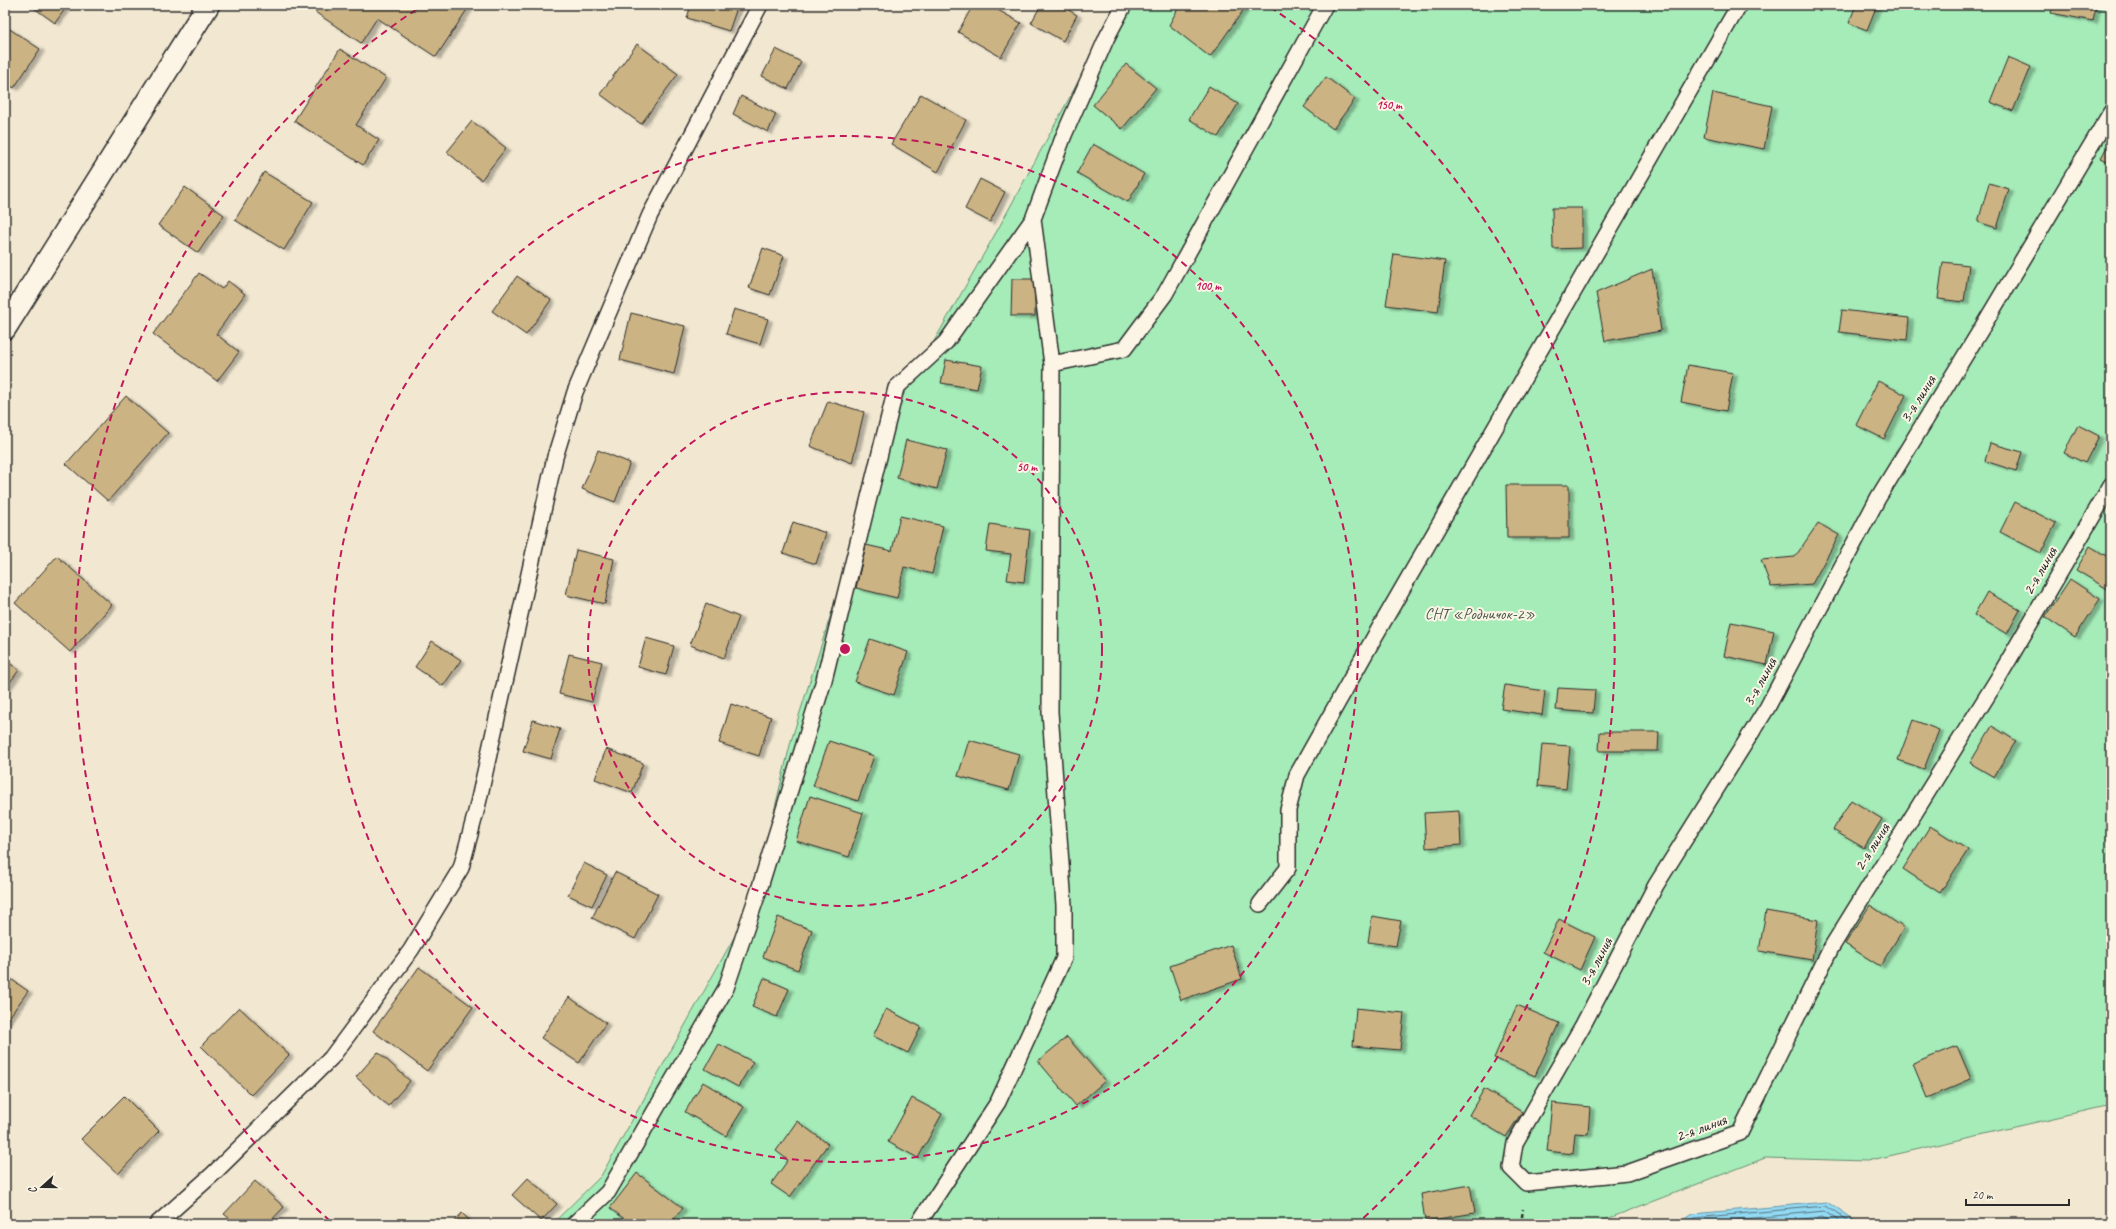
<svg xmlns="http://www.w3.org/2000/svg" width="2116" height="1229" font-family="Caveat,sans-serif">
<defs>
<filter id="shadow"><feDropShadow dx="4.5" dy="2.5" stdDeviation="1" flood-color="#0004"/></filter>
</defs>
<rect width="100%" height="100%" fill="#f2e8d1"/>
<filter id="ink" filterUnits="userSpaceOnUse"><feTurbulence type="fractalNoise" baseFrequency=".025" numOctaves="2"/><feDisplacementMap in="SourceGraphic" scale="8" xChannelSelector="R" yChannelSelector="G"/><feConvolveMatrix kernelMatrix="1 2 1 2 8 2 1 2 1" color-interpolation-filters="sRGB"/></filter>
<g filter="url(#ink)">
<path fill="#a5ecb8" stroke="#688c72" d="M1120 5H2111V1105L1867 1161 1765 1158 1594 1224H552L601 1176 751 907 791 741 896 408 998 229Z"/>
<path fill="#92daf4" stroke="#6994a4" d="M1827 1202 1859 1224H1677L1692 1214Z"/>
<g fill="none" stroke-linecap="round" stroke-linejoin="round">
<path stroke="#54717b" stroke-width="1" d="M1684 1224 1694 1218 1825 1206 1852 1224
M1694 1224 1824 1211 1843 1224
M1750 1224 1822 1217 1833 1224"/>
</g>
<path fill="#cbb383" stroke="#2b2b2b" filter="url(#shadow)" d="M30 5H68L55 23Z
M320 5 376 6 470 5 436 57 377 18 361 43 315 12Z
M691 5H738L729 31 687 18Z
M973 5H989L1021 23 1001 57 958 32Z
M1041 5H1060L1077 15 1063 41 1031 23Z
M1180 5H1247L1210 57 1169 25Z
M1856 5H1877L1867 30 1849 23Z
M2053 5H2096L2093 21 2051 13Z
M5 26 40 49 14 88 5 82Z
M637 44 678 74 641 124 600 94Z
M340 49 386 78 356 125 379 140 363 165 294 121Z
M776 49 801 62 788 89 762 76Z
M2008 57 2031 67 2013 111 1990 102Z
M1126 64 1156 88 1122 129 1093 105Z
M1326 77 1355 99 1333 129 1304 107Z
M1209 86 1238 104 1218 137 1189 119Z
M1713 93 1772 106 1764 149 1704 137Z
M921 94 966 120 938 172 891 144Z
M741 96 776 114 768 132 733 114Z
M472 121 506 148 481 180 447 152Z
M2111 139V163L2101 158Z
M1093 144 1144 174 1128 202 1077 173Z
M264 172 313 202 284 250 235 220Z
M980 179 1005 192 990 222 965 209Z
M1989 183 2009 189 1997 228 1978 222Z
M185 187 224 215 198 253 158 225Z
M1552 208H1582V248L1553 249Z
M763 248 784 256 770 295 749 288Z
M1394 254 1445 261 1438 312 1386 305Z
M1943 262 1969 265 1964 302 1938 299Z
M1652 269 1661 331 1605 341 1596 293Z
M199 273 222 289 228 281 245 294 216 334 239 352 217 381 153 334Z
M517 276 551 300 526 335 492 311Z
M1012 279H1035V316H1011Z
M734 309 768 319 760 344 726 334Z
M1842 310 1909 318 1907 340 1839 332Z
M631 313 685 326 674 374 620 360Z
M946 360 982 366 977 389 941 383Z
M1688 365 1733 373 1726 411 1681 402Z
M1878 381 1906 395 1884 439 1856 425Z
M126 396 168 433 108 501 66 464Z
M828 401 864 412 852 463 810 446Z
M2078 425 2099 436 2085 463 2064 453Z
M906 440 947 450 937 489 897 478Z
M1990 443 2022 452 2016 471 1985 461Z
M598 450 630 463 615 502 582 489Z
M1506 485H1569V538H1507Z
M2015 502 2056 523 2041 553 2000 532Z
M900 516 943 526 932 574 904 567 897 598 856 588 866 545 892 551Z
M793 522 826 533 816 564 783 553Z
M1818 523 1839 535 1812 584 1771 587 1761 560 1795 557Z
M990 524 1030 530 1024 582 1007 580 1011 554 986 551Z
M2090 546 2111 559V591L2076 570Z
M576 550 614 559 605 604 566 595Z
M57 556 112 605 70 652 15 603Z
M2070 579 2100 599 2075 637 2045 617Z
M1987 592 2020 610 2007 634 1974 615Z
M706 604 739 617 724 658 690 645Z
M1731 622 1774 631 1767 665 1724 656Z
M646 638 674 646 666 675 638 667Z
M870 639 908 652 894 695 855 682Z
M432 641 461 660 443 686 415 667Z
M569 654 602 662 592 702 559 694Z
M5 660 19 670 5 689Z
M1505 685 1545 691 1542 715 1501 709Z
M1558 688 1595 690 1593 713 1556 710Z
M731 704 771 717 759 756 719 743Z
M533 720 560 729 551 759 523 751Z
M1913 720 1939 730 1924 769 1898 760Z
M1992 726 2016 741 1994 777 1970 763Z
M1600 732H1659L1658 751H1599Z
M969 740 1019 754 1009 790 958 776Z
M829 741 874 756 858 801 813 786Z
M1542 744 1570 746 1566 789 1538 786Z
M606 749 643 763 632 793 595 779Z
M810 796 863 813 849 857 796 841Z
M1851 800 1882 819 1864 848 1833 830Z
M1459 811 1461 845 1426 848 1424 813Z
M1930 826 1968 850 1940 893 1903 869Z
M584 863 607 875 592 906 568 895Z
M615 872 658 894 635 939 592 918Z
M1870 905 1904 928 1880 966 1845 944Z
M1766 911 1818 920 1812 960 1759 951Z
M1372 916 1401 921 1396 946 1368 942Z
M778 917 812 930 798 970 763 957Z
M1559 919 1595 937 1580 970 1543 952Z
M1231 945 1242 979 1181 1000 1170 966Z
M419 967 473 1007 427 1071 373 1031Z
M5 975 28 991 5 1023Z
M764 978 789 989 777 1017 752 1007Z
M569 997 606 1023 579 1063 541 1038Z
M1517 1005 1559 1023 1535 1076 1494 1058Z
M239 1007 289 1055 251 1095 201 1046Z
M1356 1008 1404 1013 1400 1050 1353 1046Z
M886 1009 921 1027 908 1053 873 1036Z
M1067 1037 1105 1081 1076 1106 1038 1061Z
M719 1044 753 1062 738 1087 705 1069Z
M1957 1046 1971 1079 1927 1098 1913 1064Z
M378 1052 410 1081 388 1106 356 1077Z
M703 1082 744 1107 726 1136 685 1112Z
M1484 1089 1522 1112 1506 1137 1469 1115Z
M124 1096 159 1131 118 1174 81 1139Z
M912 1098 942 1114 918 1158 888 1142Z
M1552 1103 1590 1107 1588 1134 1575 1133 1573 1154 1547 1151Z
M797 1121 828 1144 790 1197 771 1184 788 1160 776 1151Z
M637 1173 683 1208 670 1224H631L610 1208Z
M528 1178 557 1204 541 1221 512 1195Z
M255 1181 284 1207 268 1224H236L224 1214Z
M1470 1185 1475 1213 1425 1221 1421 1194Z
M462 1213 473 1224H452Z"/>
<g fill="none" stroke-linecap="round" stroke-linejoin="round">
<g stroke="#2b2b2b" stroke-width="18">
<path id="service" d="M2111 112 1980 331 1878 498 1767 708 1656 885 1583 1025 1515 1143 1511 1168 1526 1183 1627 1173 1740 1133 1831 948 1997 680 2111 485
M1052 364 1033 219 1064 135 1107 37 1124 5
M1260 904 1288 868V810L1297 775 1375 636 1739 5
M157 1224 213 1174 331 1058 411 950 461 868 477 808 555 457 575 392 650 215 760 5
M574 1224 608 1192 726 988 759 890 824 680 896 388 946 342 1033 219
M918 1224 998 1102 1064 958V905L1050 712 1052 364 1124 349 1165 294 1325 5"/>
</g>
<g stroke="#2b2b2b" stroke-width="25">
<path id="minor" d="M5 328 208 5"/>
</g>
<path stroke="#2b2b2b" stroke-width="2.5" stroke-dasharray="4 3" stroke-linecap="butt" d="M1521 1224 1523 1209"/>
<use href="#service" stroke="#fcf5e5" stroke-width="15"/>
<use href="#minor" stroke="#fcf5e5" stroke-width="22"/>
</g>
</g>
<g fill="none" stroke="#c2185b" stroke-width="2" stroke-dasharray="7 5">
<circle cx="845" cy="649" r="257"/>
<circle cx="845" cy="649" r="513"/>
<path d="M330 1221A770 770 0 0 1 420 7M1270 7A770 770 0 0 1 1360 1221"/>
</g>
<g text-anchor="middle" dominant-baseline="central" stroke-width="4" stroke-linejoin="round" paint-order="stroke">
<g font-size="16" fill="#2b2b2b" stroke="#fcf5e5">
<text transform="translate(1918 399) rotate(-58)">3-я линия</text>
<text transform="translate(2040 571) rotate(-60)">2-я линия</text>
<text transform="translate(1760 682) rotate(-61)">3-я линия</text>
<text transform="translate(1872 847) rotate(-58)">2-я линия</text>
<text transform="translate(1596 962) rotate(-62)">3-я линия</text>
<text transform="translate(1701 1128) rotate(-20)">2-я линия</text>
</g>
<g font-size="16" fill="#4a5b4e" stroke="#fcf5e5">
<text x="1480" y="614">СНТ «Родничок-2»</text>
</g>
</g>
<circle cx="845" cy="649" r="6" fill="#c2185b" stroke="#fcf5e5" stroke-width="2"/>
<g font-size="12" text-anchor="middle" font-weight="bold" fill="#c2185b" stroke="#fcf5e5" stroke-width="4" stroke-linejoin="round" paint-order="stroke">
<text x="1389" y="109">150 m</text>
<text x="1208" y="290">100 m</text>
<text x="1027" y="471">50 m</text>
</g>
<rect width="2116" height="1229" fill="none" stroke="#fcf5e5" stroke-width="20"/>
<rect x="10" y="10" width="2096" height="1209" fill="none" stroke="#2b2b2b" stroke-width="1.5" filter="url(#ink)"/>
<g transform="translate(42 1187) rotate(249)" stroke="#fcf5e5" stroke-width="3" paint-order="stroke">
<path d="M0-3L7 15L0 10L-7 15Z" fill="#2b2b2b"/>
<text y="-6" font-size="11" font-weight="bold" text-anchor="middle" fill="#2b2b2b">С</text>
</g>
<path d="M1966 1199v6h103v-6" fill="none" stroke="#2b2b2b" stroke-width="2"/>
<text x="1972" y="1199" font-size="12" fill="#2b2b2b" stroke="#fcf5e5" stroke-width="3" paint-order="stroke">20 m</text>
</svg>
